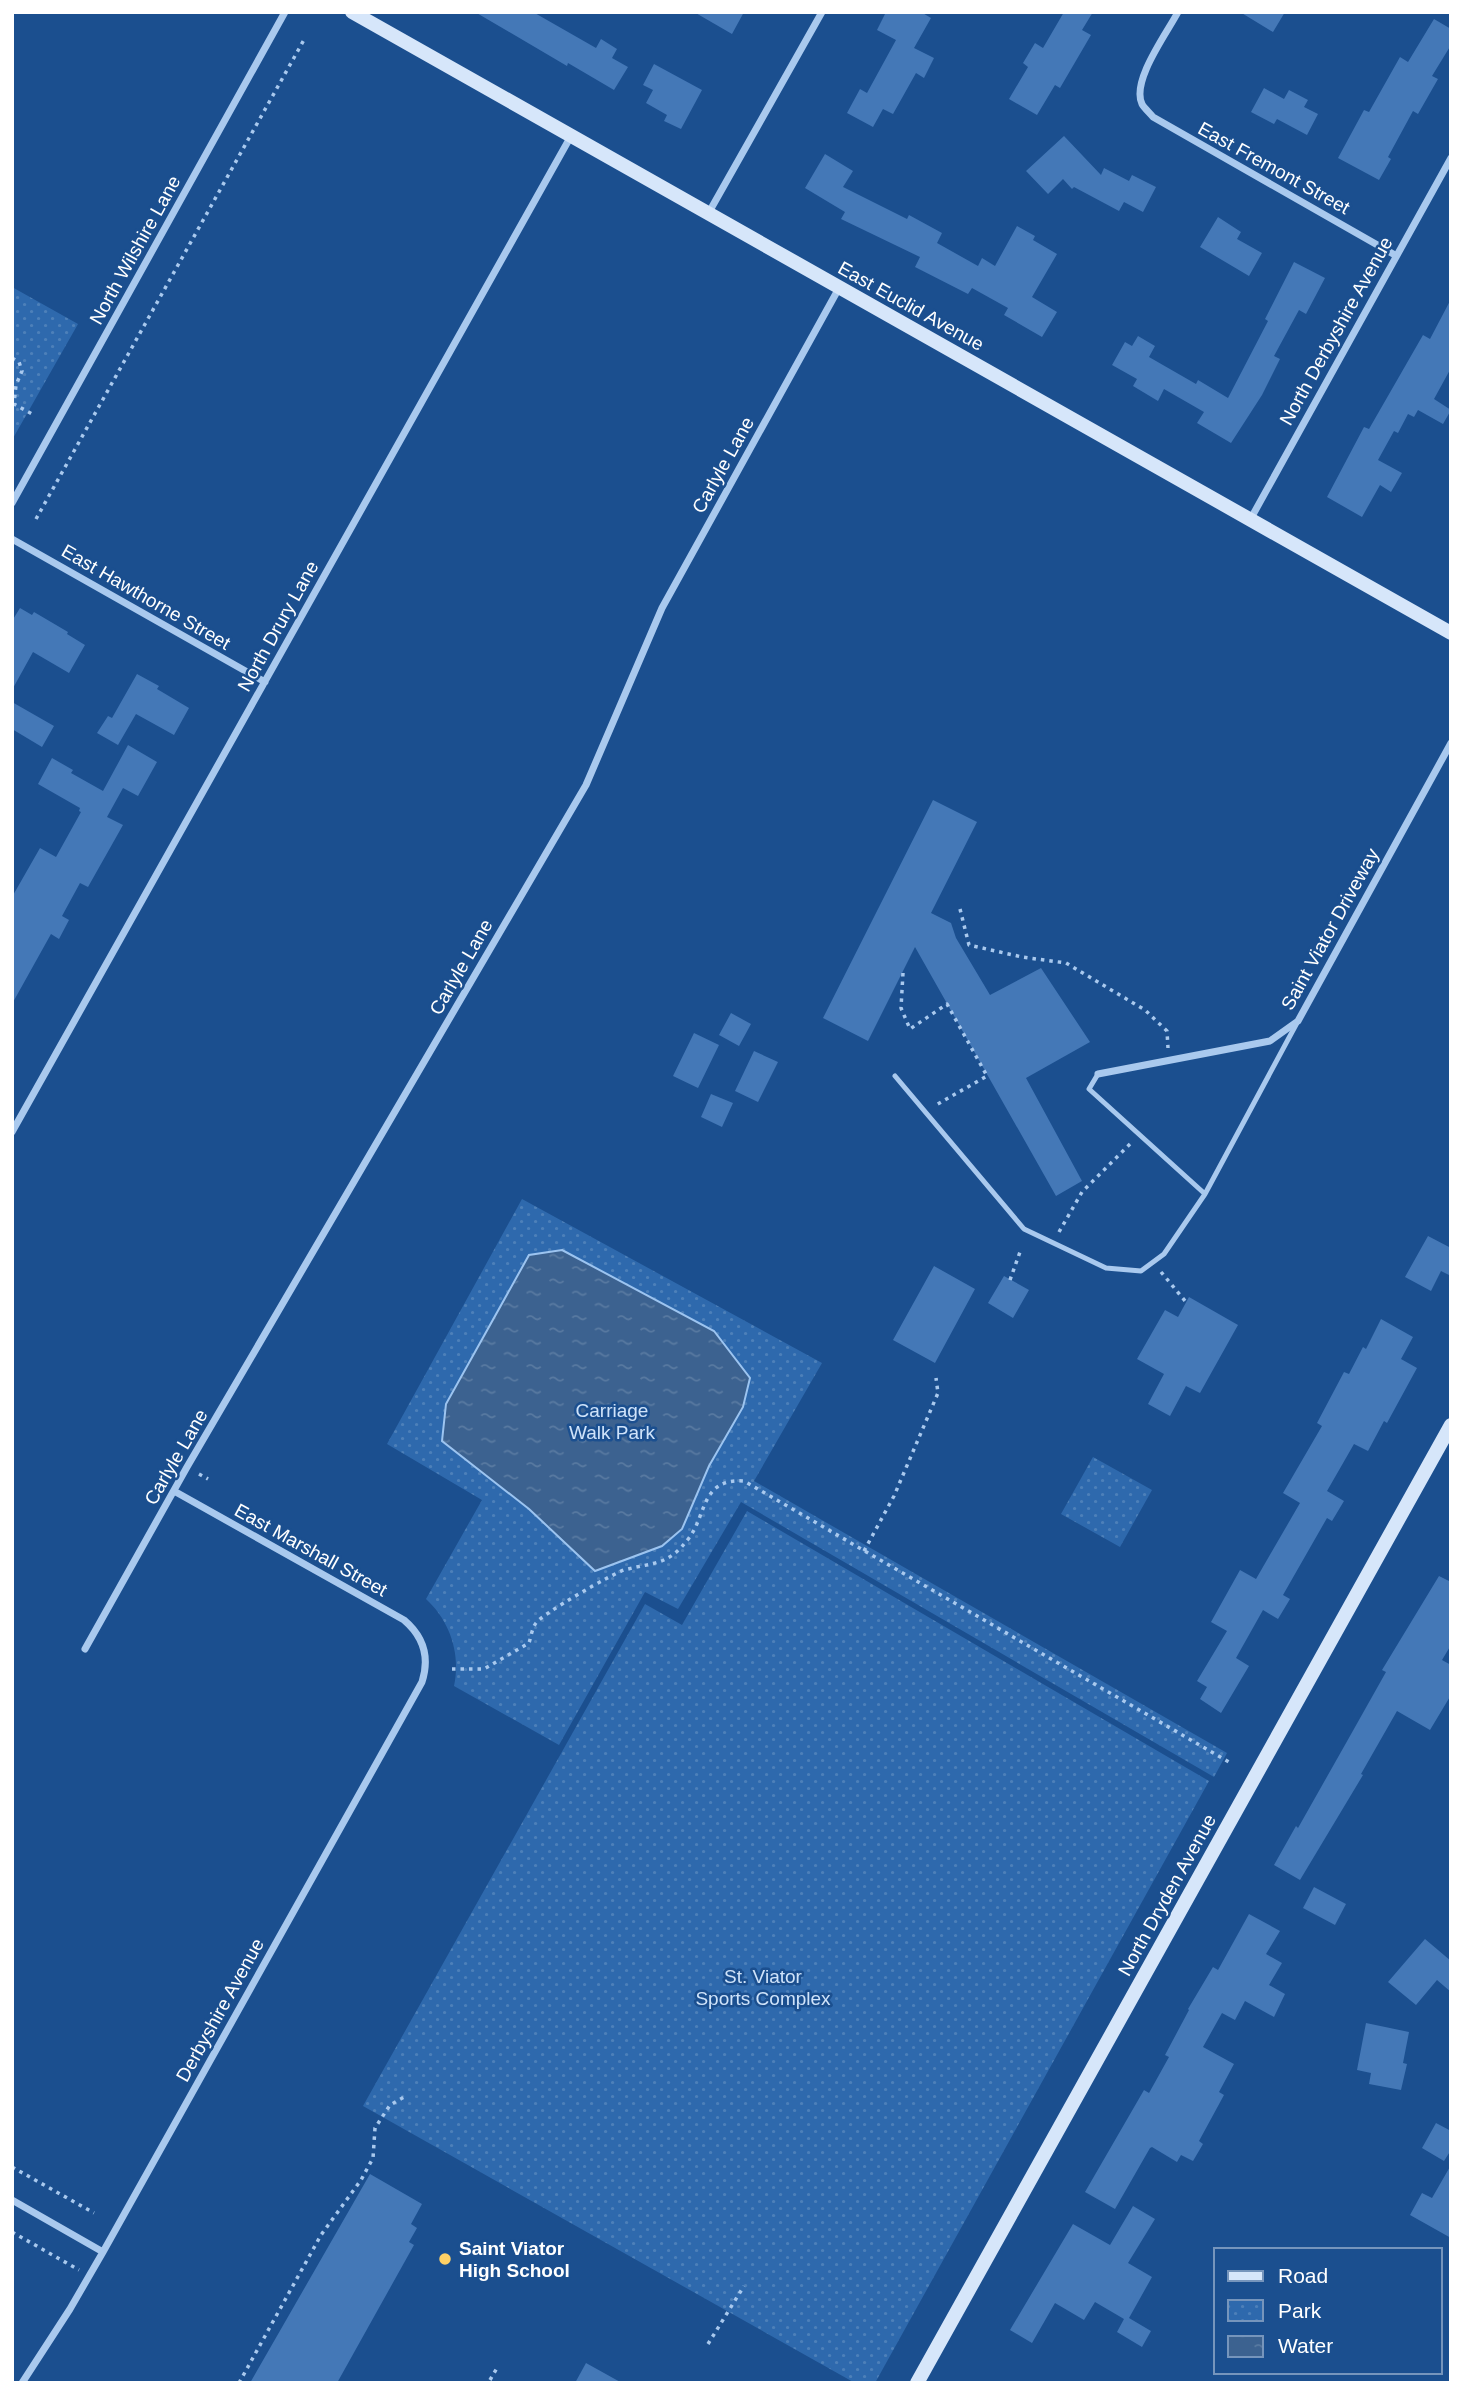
<svg xmlns="http://www.w3.org/2000/svg" width="1463" height="2395" font-family="Helvetica,sans-serif">
<defs>
<pattern id="park-dots" width="8" height="8" patternUnits="userSpaceOnUse" patternTransform="scale(1.75)"><rect width="8" height="8" fill="#2e69ad"/><path d="M2 2h.1M6 6h.1" fill="none" stroke="#4d80b9" stroke-width="1.8" stroke-linecap="round"/></pattern>
<pattern id="water-ripples" width="26" height="14" patternUnits="userSpaceOnUse" patternTransform="scale(1.75)"><rect width="26" height="14" fill="#3c6290"/><path d="M2 4q2-2 4 0t4 0M15 11q2-2 4 0t4 0" fill="none" stroke="#597aa1"/></pattern>
</defs>
<rect width="100%" height="100%" fill="#1b4f8f"/>
<path fill="url(#park-dots)" d="M12 287 78 324 12 440Z
M522 1199 822 1363 754 1481 1227 1753 1214 1777 741 1502 678 1609 645 1592 559 1745 454 1686C461 1654 450 1621 426 1599L482 1500 387 1444Z
M1093 1457 1152 1490 1120 1547 1061 1514Z
M747 1511 1209 1781 875 2383H855L363 2106 645 1604 682 1625Z"/>
<path fill="url(#water-ripples)" stroke="#9cc4f0" stroke-width="2" d="M562 1250 714 1331 750 1378 743 1407 709 1466 682 1529 662 1546 595 1571 529 1509 442 1441 446 1404 529 1255Z"/>
<path fill="#4478b7" d="M475 12H533L596 48 601 39 617 49 612 58 628 67 614 90 568 63 567 66Z
M694 12H744L732 34Z
M886 12H921L931 18 914 48 934 58 924 78 916 73 893 114 883 109 873 127 847 113 860 89 867 93 896 40 877 30Z
M1064 12H1093L1082 30 1091 35 1060 88 1055 85 1037 115 1009 99 1028 67 1023 63 1035 43 1043 48Z
M1240 12H1285L1273 32Z
M1434 19 1451 29V45L1432 76 1438 79 1418 114 1413 111 1388 157 1391 159 1379 180 1338 158 1364 110 1369 112 1400 57 1408 62Z
M654 64 702 90 681 129 664 121 667 115 646 103 653 90 643 85Z
M1264 88 1284 99 1289 90 1308 100 1304 107 1318 114 1307 135 1277 119 1274 124 1251 112Z
M1064 136 1101 175 1104 168 1129 181 1132 175 1156 187 1143 212 1124 202 1119 211 1074 187 1072 189 1063 179 1048 194 1026 171Z
M825 154 853 171 843 187 907 219 909 215 942 233 937 243 978 266 982 258 995 266 1017 226 1035 236 1033 240 1057 254 1032 297 1057 312 1042 337 1004 315 1008 308 972 288 968 294 915 267 920 257 841 219 845 212 805 188Z
M1218 217 1241 232 1237 239 1262 253 1249 276 1200 247Z
M1294 262 1325 278 1306 314 1299 310 1274 356 1280 359 1262 395 1231 443 1197 423 1204 412 1164 389 1158 401 1133 386 1137 379 1112 365 1125 342 1132 346 1138 336 1155 346 1149 357 1196 384 1198 380 1228 398 1268 321 1265 319Z
M1451 299V368L1434 399 1451 410 1443 424 1418 410 1414 417 1408 414 1398 433 1394 431 1378 460 1402 473 1391 492 1380 485 1362 517 1327 497 1364 427 1369 429 1423 335 1430 339Z
M20 608 32 615 34 612 68 632 67 634 85 645 69 673 33 652 12 690V621Z
M137 674 159 686 157 689 189 708 174 735 136 714 118 745 97 733 108 716 112 718Z
M12 702 54 726 42 747 12 729Z
M128 745 157 762 138 796 123 788 107 817 123 825 88 887 80 883 62 916 69 920 59 939 51 934 12 1004V897L40 848 56 857 81 812 79 811 80 808 38 784 52 758 73 770 71 773 103 791Z
M933 800 977 822 931 913 951 923 956 938 990 995 1041 968 1090 1042 1026 1078 1082 1181 1056 1196 915 947 868 1041 823 1018Z
M731 1013 751 1024 739 1046 719 1035Z
M694 1033 719 1045 698 1088 673 1076Z
M754 1051 778 1062 758 1102 735 1091Z
M711 1094 733 1103 722 1127 701 1117Z
M1428 1236 1451 1248V1276L1441 1271 1431 1291 1405 1277Z
M934 1266 975 1289 935 1363 893 1340Z
M1004 1276 1029 1290 1013 1318 988 1303Z
M1189 1297 1238 1325 1200 1393 1186 1386 1170 1416 1148 1404 1164 1374 1137 1359 1165 1310 1178 1317Z
M1381 1319 1413 1337 1401 1359 1417 1368 1387 1423 1384 1421 1368 1451 1354 1444 1327 1491 1344 1501 1332 1521 1327 1518 1283 1595 1290 1599 1278 1619 1263 1610 1236 1658 1249 1666 1221 1713 1200 1699 1207 1687 1197 1681 1227 1631 1211 1622 1240 1570 1256 1579 1300 1503 1283 1493 1322 1426 1317 1423 1344 1372 1349 1374 1363 1347 1366 1349Z
M1439 1576 1451 1582V1645L1442 1660 1451 1665V1695L1430 1730 1397 1711 1361 1774 1363 1775 1300 1880 1274 1865 1296 1826 1298 1828 1350 1736 1386 1672 1382 1670Z
M1314 1887 1346 1904 1335 1925 1303 1908Z
M1249 1914 1280 1931 1266 1954 1282 1963 1269 1985 1285 1994 1274 2017 1245 2001 1235 2020 1222 2013 1203 2047 1234 2064 1219 2092 1224 2095 1199 2141 1203 2144 1193 2161 1181 2155 1177 2162 1152 2147 1150 2148 1115 2209 1085 2192 1144 2090 1149 2093 1169 2057 1165 2055 1189 2010 1188 2009 1213 1967 1218 1970Z
M1425 1939 1451 1961V1992L1437 1980 1416 2005 1388 1982Z
M1366 2023 1409 2032 1403 2063 1407 2064 1401 2090 1369 2084 1371 2073 1357 2070Z
M1436 2123 1451 2131V2150L1444 2161 1422 2148Z
M1451 2165V2238L1410 2215 1422 2193 1432 2198Z
M370 2174 422 2204 411 2224 417 2228 409 2242 414 2245 337 2383H250Z
M1133 2206 1155 2219 1128 2263 1152 2277 1129 2318 1151 2331 1142 2347 1117 2332 1124 2319 1095 2302 1084 2320 1055 2303 1032 2343 1010 2330 1073 2224 1110 2245Z
M586 2363 622 2383H575Z"/>
<g fill="none" stroke-linecap="round" stroke-linejoin="round">
<path stroke="#a9c9ee" stroke-width="3.5" stroke-dasharray="3.5 5" stroke-linecap="butt" d="M12 358 19 362 22 371 16 385 14 404 32 414
M36 519 305 38
M960 909 969 945 1022 957 1066 963 1145 1010 1167 1031 1168 1048
M903 973 901 1008 910 1029 947 1004 987 1076 936 1105
M1059 1232 1082 1192 1131 1143
M1161 1272 1186 1302
M1010 1280 1020 1252
M199 1474 208 1479
M864 1551 894 1496 938 1393 936 1378
M452 1669H484L529 1643C531 1637 532 1628 536 1623 542 1614 612 1574 624 1570 654 1562 668 1566 689 1538 707 1514 701 1478 744 1481L1229 1762
M12 2167 94 2213
M12 2232 79 2270
M708 2344 744 2286
M490 2380 497 2368
M239 2383 321 2235 361 2180 373 2158 375 2128 390 2105 404 2097"/>
<path stroke="#a9c9ee" stroke-width="5" d="M895 1076 1024 1229 1106 1268 1141 1271 1164 1254 1205 1194 1089 1089 1098 1074
M1205 1194 1298 1021"/>
<path stroke="#a9c9ee" stroke-width="7" d="M1178 12C1167 33 1131 81 1142 104 1144 108 1150 113 1153 117L1395 255
M708 214 822 12
M12 503 285 12
M1250 520 1451 158
M12 539 265 682
M1098 1074 1270 1041 1298 1021 1451 743
M12 1132 571 136
M85 1649 187 1467 586 785 662 608 839 288
M12 2200 103 2252
M22 2383 70 2309 103 2252 422 1682C430 1657 424 1637 404 1620L174 1491"/>
<path stroke="#d6e6fa" stroke-width="14" d="M352 12 1451 633
M917 2383 1451 1425"/>
</g>
<circle fill="#ffd166" stroke="#1b4f8f" stroke-width="2.5" cx="445" cy="2259" r="7"/>
<g text-anchor="middle" dominant-baseline="central" stroke-width="5" stroke-linejoin="round" paint-order="stroke">
<g font-size="19" fill="#fff" stroke="#1b4f8f">
<text transform="translate(1274 168) rotate(29)">East Fremont Street</text>
<text transform="translate(135 250) rotate(-61)">North Wilshire Lane</text>
<text transform="translate(911 306) rotate(29)">East Euclid Avenue</text>
<text transform="translate(1336 331) rotate(-61)">North Derbyshire Avenue</text>
<text transform="translate(723 465) rotate(-61)">Carlyle Lane</text>
<text transform="translate(146 597) rotate(30)">East Hawthorne Street</text>
<text transform="translate(278 626) rotate(-61)">North Drury Lane</text>
<text transform="translate(1330 929) rotate(-61)">Saint Viator Driveway</text>
<text transform="translate(461 967) rotate(-60)">Carlyle Lane</text>
<text transform="translate(176 1457) rotate(-60)">Carlyle Lane</text>
<text transform="translate(311 1550) rotate(29)">East Marshall Street</text>
<text transform="translate(1167 1895) rotate(-61)">North Dryden Avenue</text>
<text transform="translate(220 2010) rotate(-61)">Derbyshire Avenue</text>
</g>
<g font-size="19" fill="#cfe3fa" stroke="#1b4f8f">
<text x="612" y="1410">Carriage<tspan x="612" dy="22">Walk Park</tspan></text>
<text x="763" y="1976">St. Viator<tspan x="763" dy="22">Sports Complex</tspan></text>
</g>
<g font-size="19" font-weight="bold" fill="#fff" stroke="#1b4f8f" text-anchor="start">
<text x="459" y="2248">Saint Viator<tspan x="459" dy="22">High School</tspan></text>
</g>
</g>
<rect width="1463" height="2395" fill="none" stroke="#ffffff" stroke-width="28"/>
<rect x="1214" y="2248" width="228" height="126" fill="#1b4f8f" stroke="#7695bc" stroke-width="2"/>
<rect x="1228" y="2271" width="35" height="10" fill="#d6e6fa" stroke="#7695bc" stroke-width="2"/>
<text x="1278" y="2283" font-size="21" fill="#ffffff">Road</text>
<rect x="1228" y="2300" width="35" height="21" fill="url(#park-dots)" stroke="#7695bc" stroke-width="2"/>
<text x="1278" y="2318" font-size="21" fill="#ffffff">Park</text>
<rect x="1228" y="2336" width="35" height="21" fill="url(#water-ripples)" stroke="#7695bc" stroke-width="2"/>
<text x="1278" y="2353" font-size="21" fill="#ffffff">Water</text>
</svg>
